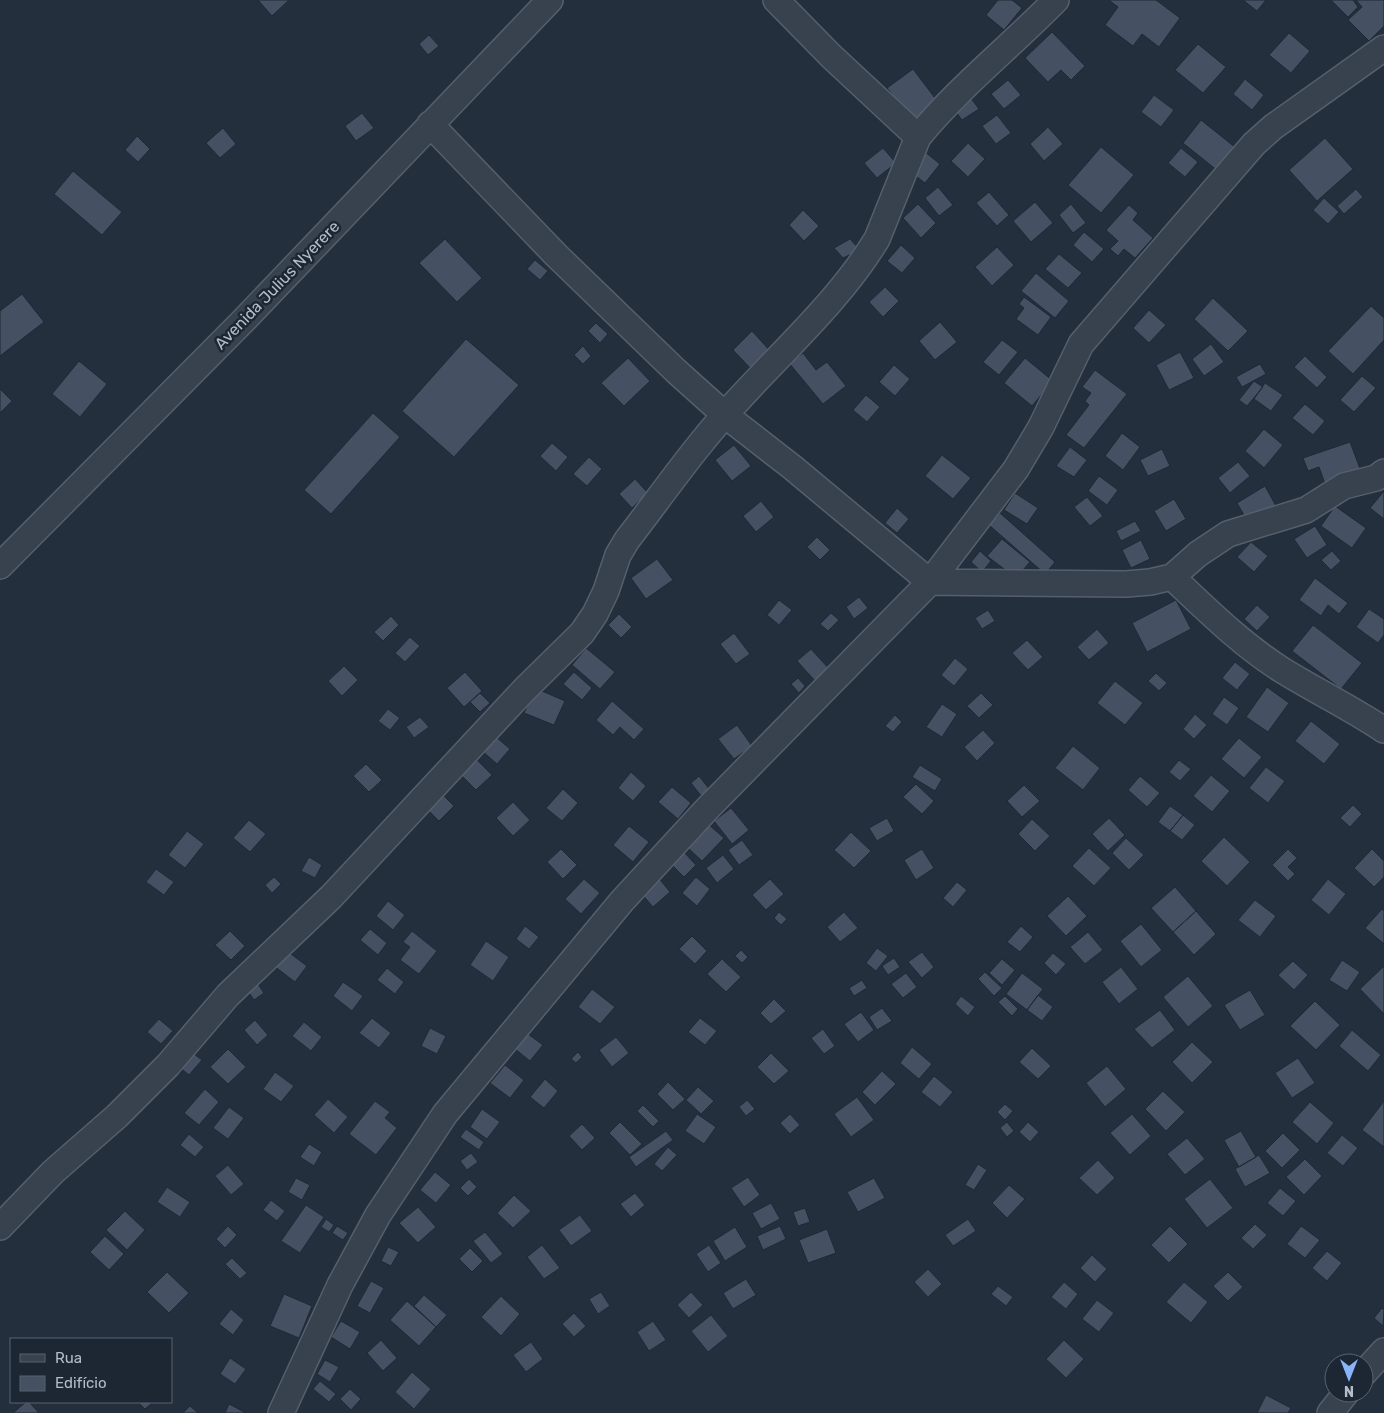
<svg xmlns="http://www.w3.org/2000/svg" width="1384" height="1413" font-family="Rubik,sans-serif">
<rect width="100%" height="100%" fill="#242f3e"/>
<path fill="#455162" stroke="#1f2835" d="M258 0H289L272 16Z
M998 0H1012L1022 8 1004 30 986 15Z
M1109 0H1156L1180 18 1159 47 1142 34 1133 46 1105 25 1118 7Z
M1243 0H1266L1257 11Z
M1331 0H1353L1358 7 1348 17Z
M1356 0H1384V26L1369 41 1348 20 1362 7Z
M1052 32 1085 66 1071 80 1061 70 1048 82 1025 58Z
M1289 33 1310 51 1291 73 1269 55Z
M429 35 439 46 428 55 419 44Z
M1198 44 1226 67 1203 93 1175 70Z
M913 69 938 102 913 121 887 88Z
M1245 79 1264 95 1252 110 1233 94Z
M1008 80 1021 95 1004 109 991 94Z
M967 93 979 109 962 120 953 108Z
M1154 95 1174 110 1161 127 1141 112Z
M362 113 374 128 356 141 345 126Z
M997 115 1011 133 996 144 982 126Z
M1201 120 1236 148 1218 171 1183 143Z
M1048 127 1063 144 1044 161 1030 144Z
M223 128 236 144 220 158 206 143Z
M137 136 150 149 138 162 125 150Z
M1325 138 1353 169 1317 201 1289 170Z
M968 143 985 159 968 177 951 161Z
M1101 147 1134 175 1101 213 1068 185Z
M883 148 896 163 877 178 864 163Z
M1181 148 1198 162 1185 177 1168 163Z
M925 152 940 164 925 183 909 171Z
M73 171 122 212 102 235 54 194Z
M938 187 953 205 939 216 925 198Z
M1356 189 1363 197 1344 214 1337 206Z
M989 192 1009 215 997 226 976 203Z
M1324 198 1339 212 1328 224 1313 210Z
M1035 202 1053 223 1031 242 1013 221Z
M918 204 936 223 921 238 903 218Z
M1071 204 1086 223 1073 233 1059 215Z
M1129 205 1138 213 1133 220 1153 238 1135 258 1124 249 1118 256 1110 249 1118 241 1106 230Z
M803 210 819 226 804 241 789 225Z
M1084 232 1104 249 1092 262 1073 245Z
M445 239 482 278 457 302 419 263Z
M850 239 860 250 843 258 834 248Z
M901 245 915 258 902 273 887 261Z
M997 247 1014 265 992 286 975 267Z
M1059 254 1082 273 1068 288 1045 269Z
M535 260 548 271 540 280 527 269Z
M1036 273 1069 301 1055 318 1021 291Z
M885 287 899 301 883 317 869 302Z
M22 294 44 322 0 356V311Z
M1024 297 1051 317 1038 335 1016 319 1024 308 1019 304Z
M1213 298 1248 331 1228 351 1194 319Z
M1371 306 1384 318V340L1353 374 1328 351Z
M1149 310 1166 325 1149 343 1133 328Z
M940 322 957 342 935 360 919 341Z
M596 323 608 334 600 343 588 331Z
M752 331 772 353 753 371 733 350Z
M466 339 519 385 454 457 402 411Z
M1002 340 1018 352 999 375 983 362Z
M1211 344 1224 362 1204 376 1192 359Z
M583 346 591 356 583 364 574 355Z
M1180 352 1194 378 1169 390 1156 365Z
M803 353 816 370 827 362 846 386 823 404 789 363Z
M1305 356 1327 377 1317 388 1294 367Z
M628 358 650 381 624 406 601 383Z
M1025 358 1053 381 1032 406 1004 383Z
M79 361 107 384 80 417 52 394Z
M1260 364 1266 374 1242 387 1236 377Z
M894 365 910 379 895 396 879 382Z
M1095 370 1127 394 1084 448 1066 435 1089 405 1085 401 1091 393 1082 387Z
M1362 376 1376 388 1354 412 1340 400Z
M1254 381 1263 387 1247 406 1239 400Z
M1265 383 1283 395 1271 411 1254 399Z
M0 389 12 401 0 413Z
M866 395 880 407 867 422 853 410Z
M1305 404 1325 421 1313 435 1292 418Z
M373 413 400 437 331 514 304 490Z
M1264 429 1283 445 1264 468 1245 451Z
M1122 433 1140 447 1123 470 1105 456Z
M1350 442 1361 471 1325 484 1319 467 1308 471 1303 458Z
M552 443 568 457 556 471 540 456Z
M734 445 751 466 732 481 715 460Z
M1070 447 1087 460 1074 477 1056 466Z
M1162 449 1170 466 1148 476 1140 460Z
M942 455 971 478 953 499 925 476Z
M589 457 602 469 587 486 573 474Z
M1238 462 1250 476 1230 493 1218 478Z
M1099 476 1118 490 1107 505 1088 491Z
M635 479 648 493 632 508 619 494Z
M1265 486 1276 506 1248 522 1237 503Z
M1384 491V519L1370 508Z
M1015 493 1038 508 1027 524 1004 510Z
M1087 497 1103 516 1090 526 1074 507Z
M1174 499 1186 519 1166 531 1154 511Z
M761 501 774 517 756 532 743 516Z
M1335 506 1366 528 1352 548 1321 526Z
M897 508 909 519 897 533 885 523Z
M1000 513 1055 562 1045 574 989 525Z
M1135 521 1141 531 1121 541 1116 531Z
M1315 526 1327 545 1307 558 1294 539Z
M817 537 830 550 820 560 807 547Z
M1002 539 1030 562 1016 578 987 556Z
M1141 540 1150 559 1131 568 1122 550Z
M1251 542 1268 556 1254 572 1237 557Z
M980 551 991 561 982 572 971 562Z
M1332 551 1341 561 1331 570 1321 560Z
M657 559 673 580 646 599 631 578Z
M1315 578 1348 603 1339 614 1328 605 1321 616 1299 600Z
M859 597 868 608 854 619 846 607Z
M779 600 792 610 779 625 767 615Z
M1176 600 1191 629 1147 652 1132 623Z
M1257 605 1270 617 1257 631 1244 619Z
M1369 609 1384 619V635L1378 643 1356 627Z
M988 610 995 621 982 629 975 618Z
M831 613 839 620 828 631 820 624Z
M619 614 632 627 621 638 608 625Z
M391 616 399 625 383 641 374 632Z
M1313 625 1362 663 1341 689 1292 651Z
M1097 629 1109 643 1089 660 1077 647Z
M734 633 750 654 736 664 720 644Z
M410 637 420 646 405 662 395 653Z
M1027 640 1043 657 1028 670 1012 653Z
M586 648 615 672 600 689 572 665Z
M811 649 831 671 817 683 797 661Z
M955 658 968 669 954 686 941 675Z
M1235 662 1250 674 1237 690 1222 678Z
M344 666 358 680 342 696 328 681Z
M465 672 482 691 464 707 447 688Z
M574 672 592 688 582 700 563 684Z
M1156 673 1167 683 1159 691 1148 681Z
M798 678 805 686 799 693 791 684Z
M1115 681 1143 703 1125 725 1097 703Z
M1267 687 1289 703 1268 732 1246 717Z
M535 688 565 701 554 725 524 713Z
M480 693 490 703 480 712 470 702Z
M981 693 993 705 979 718 967 706Z
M1224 697 1239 708 1227 725 1212 714Z
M612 701 644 729 634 740 620 727 613 735 596 720Z
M942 704 957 714 942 737 926 727Z
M388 709 400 718 390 730 378 721Z
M1195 714 1207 725 1194 739 1183 729Z
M895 715 902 722 893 732 885 726Z
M420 717 429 727 414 738 406 727Z
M1311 721 1340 744 1324 764 1295 741Z
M737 725 752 746 734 759 718 739Z
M983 730 995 743 977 761 964 747Z
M495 736 510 749 497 764 482 751Z
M1239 738 1262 757 1244 778 1221 759Z
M1073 746 1100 768 1083 790 1055 768Z
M475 758 492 775 476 790 459 773Z
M1179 760 1191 769 1180 781 1169 772Z
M366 764 382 780 369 792 353 776Z
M920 765 942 779 935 791 912 777Z
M1266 767 1285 781 1268 803 1249 788Z
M631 772 646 786 633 801 618 788Z
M1211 775 1230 791 1212 812 1193 796Z
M699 776 710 790 702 797 691 783Z
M1140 776 1160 793 1147 807 1128 790Z
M916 784 934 801 922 814 903 797Z
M1024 785 1040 801 1022 817 1007 801Z
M672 787 691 803 678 819 658 802Z
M563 789 578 803 562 821 546 808Z
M443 795 454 806 439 821 428 810Z
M513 802 530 820 513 836 496 818Z
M1353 805 1362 814 1350 827 1340 818Z
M1170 806 1183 815 1170 831 1158 822Z
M731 808 749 830 732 844 714 821Z
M1183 815 1195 825 1182 840 1170 831Z
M887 818 894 831 877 841 869 828Z
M1109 818 1125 835 1108 851 1092 834Z
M1032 819 1050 836 1035 851 1018 834Z
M249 820 266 834 250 852 233 838Z
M708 824 724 838 702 861 687 847Z
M629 826 649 842 633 862 613 845Z
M187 831 204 844 185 868 168 855Z
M851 832 871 851 854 868 834 850Z
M1224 837 1250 862 1227 886 1201 861Z
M1126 838 1144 855 1129 870 1112 853Z
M742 840 753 855 739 865 728 850Z
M1089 848 1111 868 1094 886 1072 866Z
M561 849 577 865 563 879 547 862Z
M922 849 934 868 916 880 904 860Z
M1288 849 1297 858 1288 867 1295 874 1288 881 1272 865Z
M1372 849 1384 861V877L1374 887 1354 868Z
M683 851 696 865 684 877 671 864Z
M723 855 734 869 717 883 706 868Z
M309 857 322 865 315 878 301 871Z
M156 869 174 882 164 895 146 882Z
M274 877 281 884 272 893 265 885Z
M658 877 670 892 653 907 640 892Z
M696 877 710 889 697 906 682 893Z
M584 879 600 893 581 914 565 899Z
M770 879 784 894 766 910 752 895Z
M1328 879 1346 894 1329 915 1311 900Z
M957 882 967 890 953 907 943 898Z
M1175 887 1196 911 1173 932 1151 908Z
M1068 896 1087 916 1066 936 1047 916Z
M1255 900 1276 916 1260 937 1238 920Z
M388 901 405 915 393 930 376 916Z
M1382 909 1384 911V944L1365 928Z
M1196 911 1216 934 1194 955 1173 932Z
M779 912 787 919 781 925 774 918Z
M844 912 858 928 840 942 827 927Z
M1141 924 1162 950 1141 967 1120 941Z
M525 926 539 937 529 949 516 939Z
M1021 926 1033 937 1020 952 1007 942Z
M370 929 387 943 378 955 360 940Z
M230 931 245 946 231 960 215 945Z
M412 931 437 951 419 974 400 960 410 947 403 942Z
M1088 932 1103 950 1085 964 1070 947Z
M692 936 707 951 695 964 679 949Z
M486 941 509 957 493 981 470 965Z
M877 948 888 956 876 971 866 963Z
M741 950 748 957 742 963 735 956Z
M287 951 307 966 295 982 274 966Z
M922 952 934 967 922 978 908 962Z
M1053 953 1066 964 1056 975 1044 963Z
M894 958 900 967 888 975 882 966Z
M722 959 741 977 726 992 707 974Z
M1002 959 1015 970 1002 985 989 973Z
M1342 960 1360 972 1347 991 1329 980Z
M1293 961 1308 975 1294 990 1278 975Z
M1384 966V1014L1360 989Z
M1121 967 1138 989 1119 1004 1102 982Z
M387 968 404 982 395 994 377 980Z
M985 972 1002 988 994 996 978 979Z
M906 973 917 987 903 998 891 984Z
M1022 973 1043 989 1027 1010 1006 994Z
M1188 976 1213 1006 1188 1027 1163 997Z
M862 980 867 988 854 996 849 988Z
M256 981 264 993 254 1000 246 988Z
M343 982 363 996 352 1011 333 996Z
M592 989 615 1007 600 1024 578 1007Z
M1250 990 1265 1015 1240 1030 1224 1005Z
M1038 995 1053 1007 1042 1021 1027 1010Z
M961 996 975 1007 968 1016 955 1004Z
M1005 996 1018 1009 1012 1016 998 1002Z
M774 999 786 1011 771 1024 760 1013Z
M1315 1001 1340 1025 1316 1050 1290 1026Z
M882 1008 892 1021 877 1030 869 1017Z
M1160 1010 1175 1030 1152 1048 1134 1029Z
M861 1012 874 1030 858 1042 844 1024Z
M372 1018 391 1033 379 1048 359 1033Z
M700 1018 717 1031 705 1045 688 1032Z
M159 1019 173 1031 161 1044 147 1032Z
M255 1020 268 1035 257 1045 244 1030Z
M304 1022 322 1037 311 1051 292 1036Z
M430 1028 446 1036 437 1054 421 1046Z
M823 1029 835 1046 824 1054 811 1038Z
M1352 1030 1381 1055 1368 1071 1339 1046Z
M528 1034 543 1045 530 1061 515 1049Z
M616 1037 629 1053 612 1067 599 1050Z
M1192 1042 1213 1062 1192 1083 1172 1062Z
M912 1047 932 1064 919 1079 900 1063Z
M1032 1048 1051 1066 1038 1079 1019 1062Z
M228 1049 246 1067 228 1084 210 1067Z
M190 1051 202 1060 189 1075 178 1066Z
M578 1052 582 1057 576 1063 571 1059Z
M771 1053 789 1071 774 1084 757 1067Z
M1298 1058 1315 1083 1292 1098 1275 1073Z
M505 1065 524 1080 510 1098 490 1083Z
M1107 1066 1126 1089 1105 1107 1086 1083Z
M882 1071 896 1084 875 1105 862 1092Z
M275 1072 294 1086 281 1102 263 1089Z
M934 1076 953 1092 940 1107 921 1092Z
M545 1079 558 1091 544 1108 530 1097Z
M668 1082 685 1099 673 1110 657 1094Z
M698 1087 714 1101 701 1114 686 1100Z
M205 1089 219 1102 199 1125 184 1113Z
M1163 1091 1185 1112 1166 1131 1145 1109Z
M857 1097 874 1120 851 1137 834 1114Z
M328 1099 348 1117 334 1133 314 1115Z
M747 1100 755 1109 746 1116 739 1107Z
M375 1101 390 1112 385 1118 397 1128 376 1155 349 1134Z
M1384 1101V1147L1362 1130Z
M1310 1102 1334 1123 1317 1144 1292 1122Z
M1005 1104 1013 1111 1005 1120 997 1112Z
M643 1105 659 1121 653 1127 637 1111Z
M229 1107 244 1118 228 1139 213 1128Z
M482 1109 500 1122 487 1139 470 1127Z
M697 1114 716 1127 704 1144 685 1131Z
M790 1114 800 1125 790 1134 780 1123Z
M1132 1114 1151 1136 1130 1155 1110 1133Z
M620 1122 642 1144 630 1155 609 1133Z
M1007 1122 1014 1131 1007 1137 1000 1128Z
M1028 1122 1039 1132 1030 1142 1019 1132Z
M582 1124 595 1138 582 1150 569 1136Z
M466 1129 484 1142 479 1150 460 1137Z
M666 1131 673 1140 636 1167 629 1157Z
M1241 1131 1256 1157 1239 1167 1224 1140Z
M1283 1133 1300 1150 1282 1168 1265 1151Z
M189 1134 204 1147 195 1157 180 1145Z
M1342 1135 1358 1148 1343 1166 1327 1153Z
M1187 1138 1205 1159 1185 1175 1167 1154Z
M309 1144 322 1152 314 1166 300 1157Z
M668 1147 677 1155 662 1171 654 1164Z
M471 1153 478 1162 467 1170 460 1161Z
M1259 1155 1270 1173 1245 1187 1235 1169Z
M1305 1159 1322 1176 1304 1195 1286 1177Z
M1098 1160 1115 1178 1097 1195 1079 1178Z
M978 1164 987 1170 974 1190 965 1185Z
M228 1165 244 1184 231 1195 215 1176Z
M435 1172 451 1185 436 1203 420 1190Z
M748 1177 760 1195 744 1207 731 1188Z
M296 1178 310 1185 302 1200 288 1192Z
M874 1178 885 1198 858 1212 847 1192Z
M469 1179 477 1187 468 1196 460 1188Z
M1210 1179 1233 1208 1207 1228 1184 1199Z
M1009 1185 1025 1199 1007 1218 992 1203Z
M167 1187 190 1202 180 1217 157 1202Z
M1280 1188 1296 1201 1283 1216 1267 1203Z
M635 1193 645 1205 631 1217 620 1204Z
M514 1195 531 1211 513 1228 497 1213Z
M271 1200 285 1211 277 1221 263 1210Z
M771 1203 780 1219 761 1229 752 1213Z
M306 1205 324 1217 300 1253 281 1241Z
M418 1207 436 1227 418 1243 399 1223Z
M805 1208 810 1222 798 1226 793 1212Z
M125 1211 145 1230 127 1250 106 1230Z
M580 1215 592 1231 571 1246 559 1230Z
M326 1219 334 1225 329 1232 321 1227Z
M968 1219 976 1231 953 1246 945 1235Z
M1255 1224 1267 1235 1253 1249 1241 1238Z
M228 1226 237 1235 225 1248 216 1239Z
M337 1226 348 1233 343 1240 332 1233Z
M780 1226 786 1239 763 1250 757 1236Z
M1170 1226 1188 1244 1169 1263 1151 1245Z
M1301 1226 1320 1240 1305 1258 1287 1244Z
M735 1227 747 1247 725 1261 713 1241Z
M827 1229 836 1253 808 1263 799 1240Z
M485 1232 503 1254 491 1263 473 1241Z
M105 1236 124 1254 109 1270 90 1252Z
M542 1245 560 1268 544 1279 527 1257Z
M709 1245 721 1263 708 1272 696 1254Z
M388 1247 399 1252 391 1266 381 1261Z
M470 1248 483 1261 472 1272 459 1259Z
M1327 1251 1342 1263 1327 1281 1312 1268Z
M1092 1255 1107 1269 1095 1282 1080 1268Z
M232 1258 247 1273 240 1279 225 1264Z
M928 1269 942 1284 928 1297 914 1282Z
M167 1272 189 1293 169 1313 147 1292Z
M1228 1272 1243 1287 1228 1301 1213 1286Z
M746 1279 756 1295 733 1309 723 1293Z
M371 1281 384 1288 370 1313 357 1306Z
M1064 1282 1078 1294 1066 1309 1051 1297Z
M1184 1282 1208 1302 1191 1323 1166 1302Z
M998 1286 1013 1297 1006 1306 991 1294Z
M601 1292 610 1306 598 1314 589 1299Z
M691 1292 703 1305 689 1318 677 1305Z
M284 1294 312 1306 299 1338 270 1326Z
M424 1295 447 1315 436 1327 414 1306Z
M501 1296 520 1314 501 1336 481 1317Z
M1097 1300 1114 1313 1099 1332 1082 1319Z
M407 1301 436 1327 419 1346 390 1320Z
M1382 1308 1384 1310 1383 1326 1374 1318Z
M231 1309 244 1320 233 1335 219 1324Z
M574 1313 586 1326 574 1337 562 1324Z
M711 1315 728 1336 708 1352 691 1331Z
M341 1321 360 1332 350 1349 331 1337Z
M653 1321 666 1340 649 1351 637 1332Z
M381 1340 397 1358 383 1371 367 1353Z
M1064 1340 1084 1359 1066 1378 1046 1359Z
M531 1342 543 1359 526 1372 513 1355Z
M230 1358 246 1369 235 1384 220 1374Z
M325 1360 339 1367 330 1382 317 1374Z
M412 1372 431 1389 414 1409 395 1392Z
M320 1381 336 1394 329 1402 313 1389Z
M350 1389 361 1399 351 1410 340 1399Z
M1266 1395 1291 1408 1288 1413H1257Z
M26 1402H29L39 1413H13Z
M138 1402H153L145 1409Z
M229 1404 246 1413H225Z
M190 1406 198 1413H183Z"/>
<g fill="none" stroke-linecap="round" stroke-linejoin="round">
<g stroke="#565f6c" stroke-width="28">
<path id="minor" d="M776 0 831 56 918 137C959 87 1011 46 1056 0
M430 124 556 255 676 371 725 415 792 467 930 582 1126 584 1150 582 1172 577 1198 554 1228 534 1306 510 1344 486 1376 478 1384 472
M0 566 243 321 550 0
M1172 577C1207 610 1241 644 1282 670 1316 691 1351 708 1384 730
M0 1227 53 1172 117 1116 168 1065 228 995 331 897 524 690 582 633 595 614 606 591 618 555 627 540C664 492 699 441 741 397 786 348 842 297 877 239L918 137
M1364 1373 1384 1351
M281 1413 340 1285 378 1215 445 1114 622 901 707 809 930 582 1016 469 1041 427 1081 344 1254 144 1273 127 1384 48
M1330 1413 1346 1393"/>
</g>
<use href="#minor" stroke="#38414e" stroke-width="25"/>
</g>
<g text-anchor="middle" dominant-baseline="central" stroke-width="5" stroke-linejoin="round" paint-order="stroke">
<g font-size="16" fill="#b4bcc9" stroke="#1d2633">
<text transform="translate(277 285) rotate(-46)">Avenida Julius Nyerere</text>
</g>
</g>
<rect x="10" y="1338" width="162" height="65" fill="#1d2633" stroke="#59626f"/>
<rect x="20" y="1354" width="25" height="8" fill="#38414e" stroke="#59626f"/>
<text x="55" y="1363" font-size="15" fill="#b4bcc9">Rua</text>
<rect x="20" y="1376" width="25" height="15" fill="#455162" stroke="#59626f"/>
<text x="55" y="1388" font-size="15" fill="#b4bcc9">Edifício</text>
<g transform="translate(1349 1378) rotate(180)"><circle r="24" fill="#1d2633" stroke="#59626f"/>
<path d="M0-4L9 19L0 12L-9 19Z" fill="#8ab4f8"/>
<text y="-8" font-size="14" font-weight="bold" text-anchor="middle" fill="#b4bcc9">N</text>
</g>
</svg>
